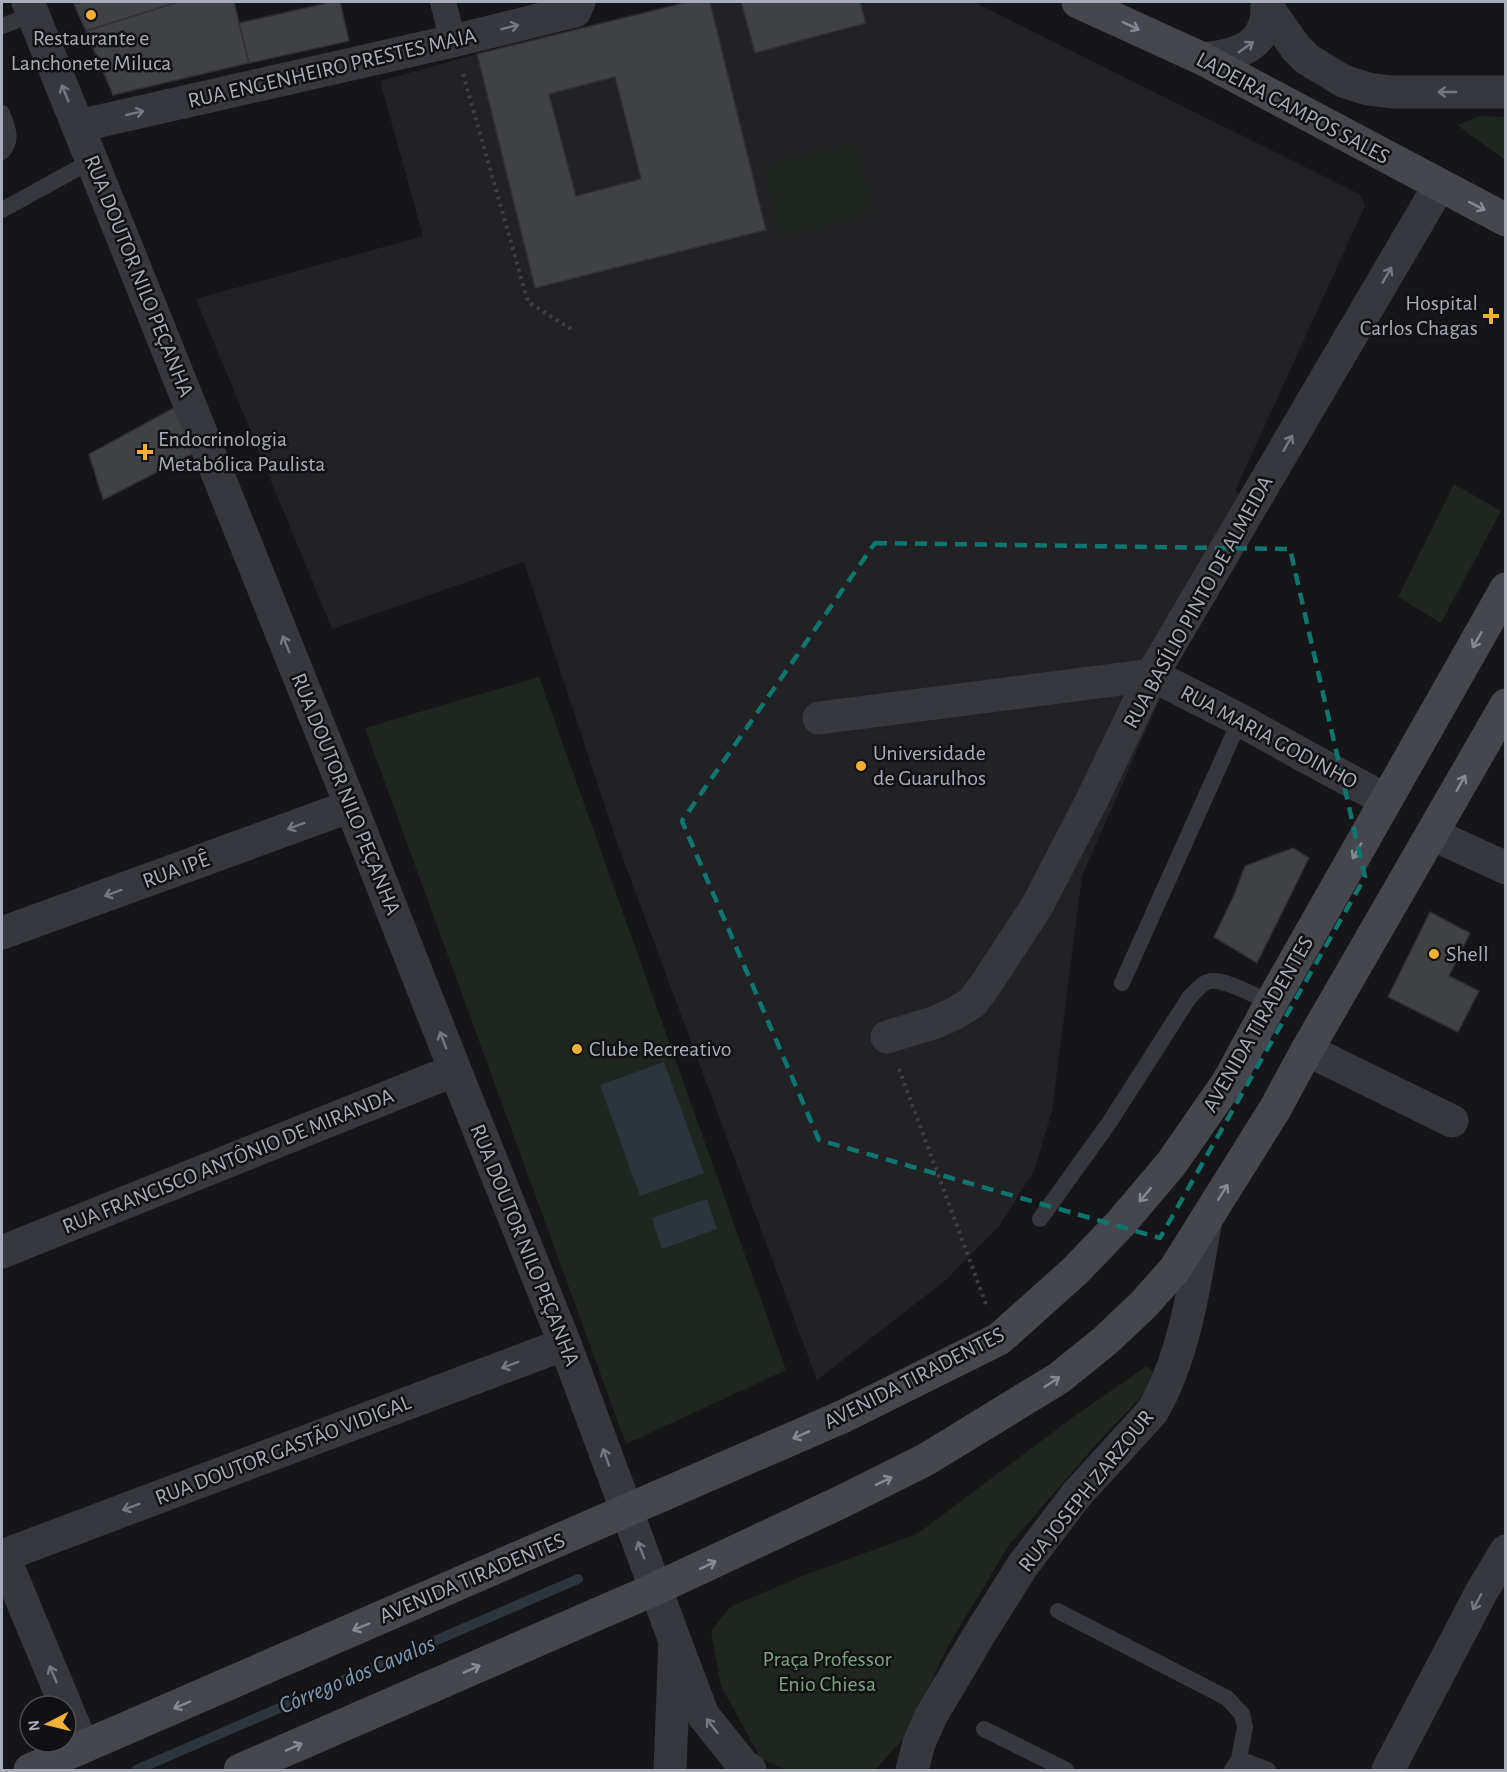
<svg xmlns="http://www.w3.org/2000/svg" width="1507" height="1772" font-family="'Alegreya Sans',sans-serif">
<rect width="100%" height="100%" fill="#161618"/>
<path fill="#222225" d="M688 2H974L1359 194 1365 206 1235 491 1256 505 1166 685 1082 876 1052 1111 1034 1171 999 1226 946 1280 817 1380 619 848 524 562 332 629 196 299 423 236 380 81 477 54Z"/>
<path fill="#1e261f" d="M1480 116 1505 117V160L1457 125Z
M856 143 873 214 779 236 763 165Z
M1454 484 1501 511 1441 623 1398 597Z
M539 677 786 1370 626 1444 365 728Z
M1147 1366 1158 1378 1094 1447 1009 1545 948 1646 904 1738 875 1770H788L761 1759 721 1686 711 1631 730 1607 802 1576 917 1534 1076 1415Z"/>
<path fill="#2c353c" d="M664 1062 704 1173 640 1196 600 1085Z
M707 1199 717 1229 662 1249 652 1218Z"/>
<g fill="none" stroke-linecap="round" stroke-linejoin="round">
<path stroke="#2c353c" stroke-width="10" d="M136 1770 578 1579"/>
</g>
<path fill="#404145" stroke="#303034" stroke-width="1.5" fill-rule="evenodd" d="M82 2H178L86 31 74 4Z
M178 2H234L249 63 113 95 86 31Z
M332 2H340L349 41 249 63 239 23Z
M688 2H710L766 230 535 288 477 54ZM615 77 641 179 576 196 549 94Z
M741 2H860L866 23 755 53Z
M183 403 200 450 103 500 89 454Z
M1293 848 1309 858 1257 963 1214 937 1235 893 1245 866Z
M1430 912 1470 933 1449 976 1479 991 1458 1032 1388 997Z"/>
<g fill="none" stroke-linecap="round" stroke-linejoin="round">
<path stroke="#3d3f44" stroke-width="4" stroke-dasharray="3 4.5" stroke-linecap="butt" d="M463 74 528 302 571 329
M899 1069 987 1307"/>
<path stroke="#37383d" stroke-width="16" d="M2 26 33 14
M2 113C7 128 14 138 2 152
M2 210 93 160
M1122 983 1240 720
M1040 1219 1109 1123 1189 998C1194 993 1200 985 1207 982 1221 976 1257 997 1271 1003
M1058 1611 1227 1698 1242 1714 1245 1727 1239 1759
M984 1729 1066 1770
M1232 1770 1239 1759 1268 1770"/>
<path stroke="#37383d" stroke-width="26" d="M443 2 453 41"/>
<path stroke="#37383d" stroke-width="33" d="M1267 7 1296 48 1307 59 1343 81 1368 89 1392 92H1506
M78 126 453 41 575 11 579 2
M1152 675 1240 720 1301 754 1386 800
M819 718 1152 675
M1432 834 1506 868
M2 933 351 806
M887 1037 933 1023 952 1015 973 1002 988 981 1037 906 1092 800 1152 675 1439 186
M1307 1050 1452 1121
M2 1252 455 1070
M3 1555 83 1747
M2 1556 565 1344
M675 1641 703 1715 743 1765 750 1770
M912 1770 919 1743 931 1716 979 1635 1023 1565 1077 1494 1152 1412C1185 1356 1195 1282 1206 1219
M1388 1770 1482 1591 1506 1551"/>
<path stroke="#37383d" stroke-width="33" d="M28 2 351 806 455 1070 565 1344 675 1641 670 1770
M1203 59C1239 55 1270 46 1267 2"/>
<path stroke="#45474d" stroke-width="33" d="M1078 2 1203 59 1506 220
M30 1770 844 1416 999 1339 1075 1271 1121 1223 1171 1164 1228 1082 1271 1003 1506 589
M240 1770 655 1589 841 1502 925 1460 1059 1378 1106 1340 1144 1304 1175 1269 1275 1109 1307 1050 1506 705"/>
</g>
<defs><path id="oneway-shaft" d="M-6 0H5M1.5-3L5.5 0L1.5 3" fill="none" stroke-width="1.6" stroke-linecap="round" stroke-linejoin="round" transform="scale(1.5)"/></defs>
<g stroke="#858993">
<use href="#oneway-shaft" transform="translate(1131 26) rotate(25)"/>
<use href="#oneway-shaft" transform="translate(1477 206) rotate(27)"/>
<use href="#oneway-shaft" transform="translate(1477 640) rotate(120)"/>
<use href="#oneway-shaft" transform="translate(1461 783) rotate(-60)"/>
<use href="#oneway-shaft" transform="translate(1357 851) rotate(120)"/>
<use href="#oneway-shaft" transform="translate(1223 1192) rotate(-58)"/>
<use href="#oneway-shaft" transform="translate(1145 1195) rotate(130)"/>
<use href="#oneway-shaft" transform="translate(1052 1382) rotate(-33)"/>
<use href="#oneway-shaft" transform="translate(801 1435) rotate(156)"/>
<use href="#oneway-shaft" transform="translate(884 1481) rotate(-26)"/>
<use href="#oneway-shaft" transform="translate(708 1565) rotate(-25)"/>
<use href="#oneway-shaft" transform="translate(361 1627) rotate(157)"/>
<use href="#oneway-shaft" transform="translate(472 1669) rotate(-24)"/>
<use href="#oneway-shaft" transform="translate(182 1705) rotate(157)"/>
<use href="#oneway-shaft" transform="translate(294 1747) rotate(-24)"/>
</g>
<g stroke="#757881">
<use href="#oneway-shaft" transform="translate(510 27) rotate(-14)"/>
<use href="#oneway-shaft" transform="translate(1246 47) rotate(-35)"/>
<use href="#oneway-shaft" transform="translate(1447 92) rotate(-180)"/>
<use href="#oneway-shaft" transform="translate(65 93) rotate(-112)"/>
<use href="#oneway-shaft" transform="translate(135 113) rotate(-13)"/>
<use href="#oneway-shaft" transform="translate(1387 275) rotate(-60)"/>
<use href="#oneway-shaft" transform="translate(1288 443) rotate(-60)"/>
<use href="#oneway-shaft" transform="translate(286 644) rotate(-112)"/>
<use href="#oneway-shaft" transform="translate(296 826) rotate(160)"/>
<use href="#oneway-shaft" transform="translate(113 893) rotate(160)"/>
<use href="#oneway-shaft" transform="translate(443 1040) rotate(-111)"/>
<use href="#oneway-shaft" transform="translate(510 1365) rotate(159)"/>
<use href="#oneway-shaft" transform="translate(606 1457) rotate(-110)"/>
<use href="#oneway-shaft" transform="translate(131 1507) rotate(159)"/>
<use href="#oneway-shaft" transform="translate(641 1550) rotate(-111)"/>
<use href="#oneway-shaft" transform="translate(1477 1602) rotate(118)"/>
<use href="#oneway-shaft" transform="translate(53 1674) rotate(-113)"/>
<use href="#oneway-shaft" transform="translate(712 1726) rotate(-128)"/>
</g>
<path fill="none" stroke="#0f766e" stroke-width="4.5" stroke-dasharray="12 8" stroke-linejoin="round" d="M875 543 1290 549 1365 877 1160 1238 819 1140 682 821Z"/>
<g fill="#f2b134" stroke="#111113" stroke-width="2">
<circle cx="91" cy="15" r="6"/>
<path d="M1488 307h6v6h6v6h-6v6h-6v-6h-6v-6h6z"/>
<path d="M142 443h6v6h6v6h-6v6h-6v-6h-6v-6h6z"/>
<circle cx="861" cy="766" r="6"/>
<circle cx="1434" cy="954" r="6"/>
<circle cx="577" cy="1049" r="6"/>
</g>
<g text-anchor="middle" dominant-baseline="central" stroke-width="5" stroke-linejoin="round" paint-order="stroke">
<g font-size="22" fill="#a8adb8" stroke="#111113" text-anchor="start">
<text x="91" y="38" text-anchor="middle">Restaurante e<tspan x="91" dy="25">Lanchonete Miluca</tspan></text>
<text x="1478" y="303" text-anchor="end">Hospital<tspan x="1478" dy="25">Carlos Chagas</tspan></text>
<text x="158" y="439">Endocrinologia<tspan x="158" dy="25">Metabólica Paulista</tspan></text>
<text x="873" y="753">Universidade<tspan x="873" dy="25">de Guarulhos</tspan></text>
<text x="1446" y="954">Shell</text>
<text x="589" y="1049">Clube Recreativo</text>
</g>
<g font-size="22" fill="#a8adb8" stroke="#111113">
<text transform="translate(332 68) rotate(-13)">RUA ENGENHEIRO PRESTES MAIA</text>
<text transform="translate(1293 108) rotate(28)">LADEIRA CAMPOS SALES</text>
<text transform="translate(139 276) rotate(68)">RUA DOUTOR NILO PEÇANHA</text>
<text transform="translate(1198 602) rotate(-61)">RUA BASÍLIO PINTO DE ALMEIDA</text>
<text transform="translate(1269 737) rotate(28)">RUA MARIA GODINHO</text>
<text transform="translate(346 794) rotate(68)">RUA DOUTOR NILO PEÇANHA</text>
<text transform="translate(176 870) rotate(-20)">RUA IPÊ</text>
<text transform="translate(1258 1024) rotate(-60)">AVENIDA TIRADENTES</text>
<text transform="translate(228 1161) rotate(-22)">RUA FRANCISCO ANTÔNIO DE MIRANDA</text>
<text transform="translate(525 1245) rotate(68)">RUA DOUTOR NILO PEÇANHA</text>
<text transform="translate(914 1378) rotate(-27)">AVENIDA TIRADENTES</text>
<text transform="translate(283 1450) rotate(-21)">RUA DOUTOR GASTÃO VIDIGAL</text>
<text transform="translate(1086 1491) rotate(-51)">RUA JOSEPH ZARZOUR</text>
<text transform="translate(472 1578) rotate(-23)">AVENIDA TIRADENTES</text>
</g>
<g font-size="22" fill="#7fa381" stroke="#111113">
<text x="827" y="1659">Praça Professor<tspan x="827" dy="25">Enio Chiesa</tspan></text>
</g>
<g font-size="24" font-style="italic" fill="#7f9bb3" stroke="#111113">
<text transform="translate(357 1675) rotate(-23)">Córrego dos Cavalos</text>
</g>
</g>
<rect width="1507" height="1772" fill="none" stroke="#a8adb8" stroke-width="6"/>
<g transform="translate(48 1724) rotate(263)"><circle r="28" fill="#111113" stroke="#4d4f55" stroke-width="1.5"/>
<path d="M0-4.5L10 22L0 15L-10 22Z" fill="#f2b134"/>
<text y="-9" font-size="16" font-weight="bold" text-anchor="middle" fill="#a8adb8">N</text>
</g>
</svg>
